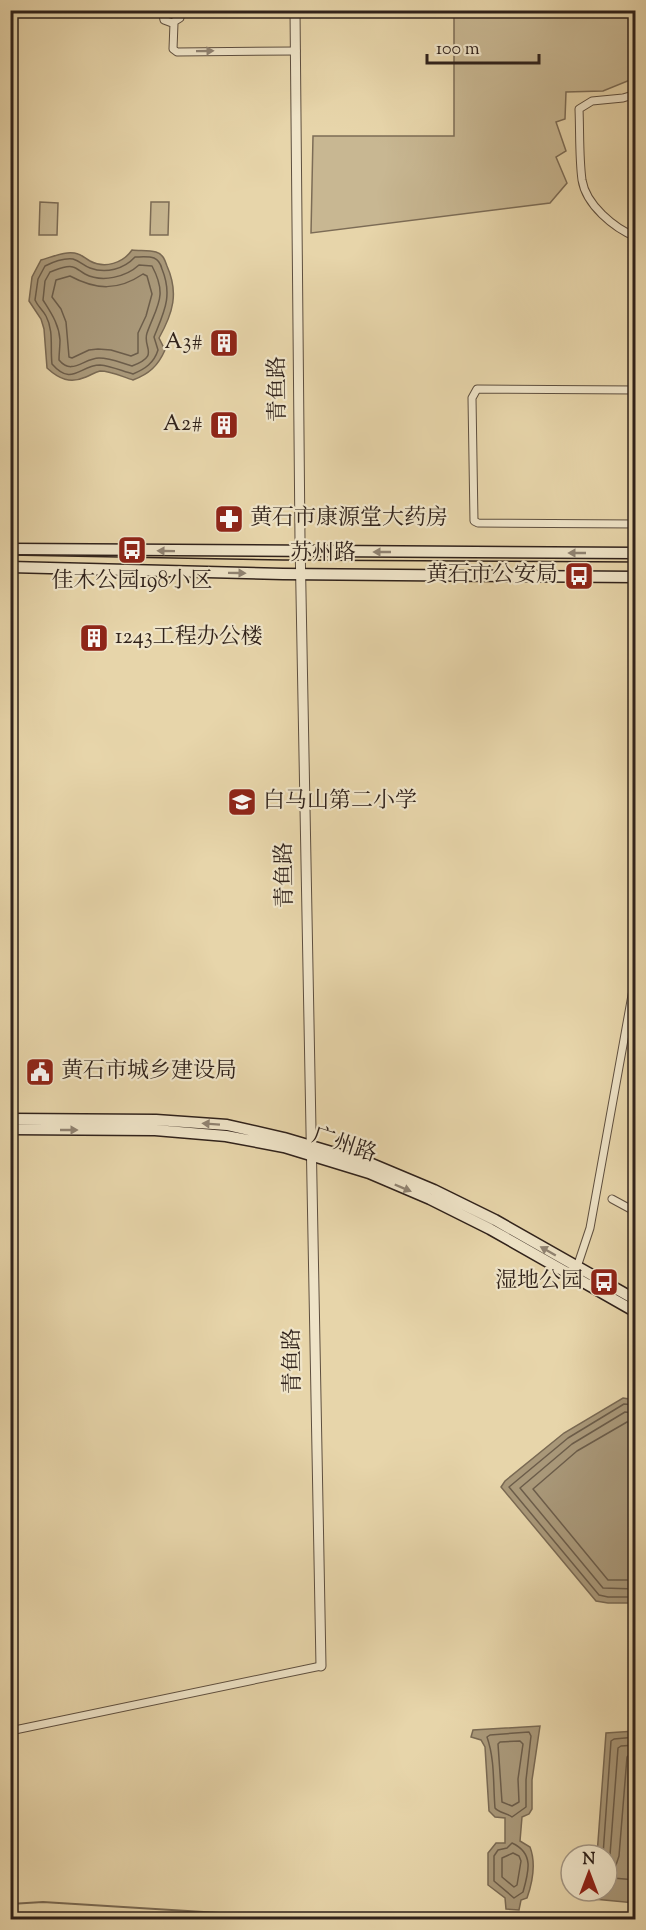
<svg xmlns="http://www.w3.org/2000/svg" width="646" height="1930" font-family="'Sorts Mill Goudy','Noto Serif SC',serif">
<rect width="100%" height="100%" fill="#e7d5aa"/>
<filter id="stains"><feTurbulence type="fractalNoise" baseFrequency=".00333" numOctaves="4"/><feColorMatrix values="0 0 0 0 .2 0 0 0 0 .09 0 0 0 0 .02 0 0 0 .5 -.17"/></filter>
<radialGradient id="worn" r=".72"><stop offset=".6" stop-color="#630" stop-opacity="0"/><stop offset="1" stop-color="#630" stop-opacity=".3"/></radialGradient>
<path fill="#c8b792" stroke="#7c6c56" stroke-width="1.5" d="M454 11H635V78L603 91 566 92 565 119 556 122 566 151 556 157 567 183 550 203 311 233 313 136H454Z
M40 202 58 203 57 235H39Z
M151 202H169L168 235H150Z"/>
<path fill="#a99879" stroke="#796953" stroke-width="1.5" d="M132 250C139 251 149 250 156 252 163 254 165 260 167 266 179 293 173 313 159 338L165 350C158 366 149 374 133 380 123 377 111 371 100 371 95 372 91 375 86 377 70 384 59 379 47 368L44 329 41 319 29 301 32 277 41 260C52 257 67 250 78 254 82 255 86 259 90 261 105 269 123 263 132 250Z
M623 1398 635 1400V1603H608L596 1601 501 1487 505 1481 564 1433Z
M540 1726 532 1780V1809L529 1814 522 1817 520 1841 530 1847C536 1863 533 1881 527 1898L521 1900 519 1910 506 1909 505 1898 488 1885V1853L496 1843H505V1818L495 1817 489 1811 485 1747 481 1740 471 1737 473 1730Z
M635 1731V1903L594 1899V1891H607V1855H597L606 1733Z"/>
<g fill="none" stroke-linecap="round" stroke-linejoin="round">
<path stroke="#6c5d4a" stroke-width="1.5" d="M135 257C140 257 149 256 154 258 159 260 161 265 162 269 173 296 164 312 154 337L158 350C154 363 145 369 133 374 122 371 111 366 100 365 80 365 72 387 52 364 50 348 54 331 46 316 43 310 38 307 35 300L38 279 45 266C53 262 64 258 73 259 80 261 84 266 90 268 106 274 124 269 135 257Z
M139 265 152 266C168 296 157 305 147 333 142 348 161 355 132 366 121 363 111 358 99 358 84 358 72 376 59 360 59 353 60 347 60 340 59 324 51 313 43 300L45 281 50 272C56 270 66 265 73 267 77 268 81 272 85 274 102 283 126 277 139 265Z
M143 274 147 276 152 294 146 316 138 333V353L131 356 111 350 98 349 89 350 72 358 69 357 66 322 61 309 52 297 56 280 70 276C96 290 118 291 143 274Z
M636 1405 624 1404 568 1438 509 1487 599 1595 608 1597H636
M636 1413 625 1412 572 1444 520 1488 603 1588 636 1589
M636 1422H627L577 1451 533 1489 608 1580H636
M529 1732 531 1736 526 1780V1807L512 1817C507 1813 499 1813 495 1808 493 1784 495 1760 487 1737L490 1735Z
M520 1741 523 1744 518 1779 519 1802 512 1806 502 1802 498 1744 500 1742Z
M636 1754 629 1755 627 1757 619 1856 616 1865 610 1874 613 1878 636 1880
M512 1843C534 1853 529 1871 523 1892L514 1898 494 1881V1856L498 1850 507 1848Z
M513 1853 519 1856 521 1861 517 1885 514 1887 502 1877V1858Z
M603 1855 611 1741 614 1739 636 1737
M607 1863 610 1855 618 1748 621 1746 636 1745"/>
<path stroke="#796953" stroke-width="2" d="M10 1904 43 1902 334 1920"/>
<g stroke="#5e4f3f" stroke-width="9">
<path id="minor" d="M162 10 164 20 172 23 180 18 181 10
M174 23 173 49 177 52 296 51
M636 94 623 98 592 101 579 109C580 132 579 157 582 180 586 205 614 228 636 237
M636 390 477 389 472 398 474 521 478 523 636 524
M612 1199 636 1212
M577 1267 590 1228 636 973
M10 1731 321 1666"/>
</g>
<g stroke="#5e4f3f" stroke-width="11">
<path id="tertiary" d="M295 10 300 540 321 1666"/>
</g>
<g stroke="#30221b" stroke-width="13">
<path id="secondary" d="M10 549 636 553
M10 567 283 574 636 577
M10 1119 156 1120 227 1125 284 1138 372 1164 434 1190 495 1220 636 1300
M10 1129 155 1130 226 1136 284 1147 369 1173 430 1199 490 1229 636 1312"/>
</g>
<use href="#minor" stroke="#efe4c8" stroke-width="7"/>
<use href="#tertiary" stroke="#efe4c8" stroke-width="9"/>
<use href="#secondary" stroke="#efe4c8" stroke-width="10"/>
<path stroke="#30221b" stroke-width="1.5" d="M10 555 283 560 636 562"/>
</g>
<defs><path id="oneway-solid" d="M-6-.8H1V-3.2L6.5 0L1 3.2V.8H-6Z" transform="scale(1.5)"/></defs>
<g fill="#908372">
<use href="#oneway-solid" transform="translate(205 51) rotate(-1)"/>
<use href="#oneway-solid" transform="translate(166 551) rotate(-179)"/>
<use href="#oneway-solid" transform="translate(382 552) rotate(180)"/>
<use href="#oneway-solid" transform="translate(577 553) rotate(-180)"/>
<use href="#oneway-solid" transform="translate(237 573) rotate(1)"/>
<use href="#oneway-solid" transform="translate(211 1124) rotate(-176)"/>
<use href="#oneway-solid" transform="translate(69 1130)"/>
<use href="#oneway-solid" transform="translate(403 1188) rotate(23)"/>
<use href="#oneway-solid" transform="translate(548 1251) rotate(-150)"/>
</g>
<defs>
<g id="building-square" transform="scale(1.5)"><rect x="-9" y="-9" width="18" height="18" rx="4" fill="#8f2418" stroke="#efe4c8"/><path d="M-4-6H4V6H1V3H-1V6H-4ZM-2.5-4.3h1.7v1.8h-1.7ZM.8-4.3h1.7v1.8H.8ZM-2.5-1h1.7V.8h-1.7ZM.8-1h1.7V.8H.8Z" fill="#fff"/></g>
<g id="pharmacy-square" transform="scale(1.5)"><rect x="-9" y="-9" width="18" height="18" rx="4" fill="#8f2418" stroke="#efe4c8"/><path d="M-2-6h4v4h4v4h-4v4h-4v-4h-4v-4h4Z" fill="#fff"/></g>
<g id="bus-square" transform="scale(1.5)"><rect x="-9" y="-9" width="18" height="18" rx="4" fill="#8f2418" stroke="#efe4c8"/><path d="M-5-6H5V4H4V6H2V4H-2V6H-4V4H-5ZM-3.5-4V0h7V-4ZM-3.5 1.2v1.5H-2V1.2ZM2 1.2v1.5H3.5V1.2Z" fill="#fff"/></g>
<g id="school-square" transform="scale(1.5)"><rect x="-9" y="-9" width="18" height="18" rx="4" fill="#8f2418" stroke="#efe4c8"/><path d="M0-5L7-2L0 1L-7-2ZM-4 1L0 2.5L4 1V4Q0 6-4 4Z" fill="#fff"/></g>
<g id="civic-square" transform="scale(1.5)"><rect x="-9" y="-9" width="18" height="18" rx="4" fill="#8f2418" stroke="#efe4c8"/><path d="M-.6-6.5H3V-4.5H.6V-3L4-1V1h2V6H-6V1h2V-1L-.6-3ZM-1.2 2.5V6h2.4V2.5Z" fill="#fff"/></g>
</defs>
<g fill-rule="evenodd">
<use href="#building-square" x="224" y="343"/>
<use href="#building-square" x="224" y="425"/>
<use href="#pharmacy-square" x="229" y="519"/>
<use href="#bus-square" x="132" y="550"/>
<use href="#bus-square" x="579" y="576"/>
<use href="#building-square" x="94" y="638"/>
<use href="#school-square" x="242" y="802"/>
<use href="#civic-square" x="40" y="1072"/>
<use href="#bus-square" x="604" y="1282"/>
</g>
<g text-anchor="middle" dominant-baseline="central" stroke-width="4.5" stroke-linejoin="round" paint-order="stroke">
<g font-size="22" fill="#30221b" stroke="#efe4c8" text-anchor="end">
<text x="203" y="343">A3#</text>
<text x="203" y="425">A2#</text>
<text x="250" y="519" text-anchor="start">黄石市康源堂大药房</text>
<text x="558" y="576">黄石市公安局</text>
<text x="132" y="582" text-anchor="middle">佳木公园198小区</text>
<text x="115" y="638" text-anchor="start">1243工程办公楼</text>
<text x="263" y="802" text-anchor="start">白马山第二小学</text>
<text x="61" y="1072" text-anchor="start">黄石市城乡建设局</text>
<text x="583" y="1282">湿地公园</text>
</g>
<g font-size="22" fill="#30221b" stroke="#efe4c8">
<text transform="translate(279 389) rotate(-91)">青鱼路</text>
<text x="323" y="554">苏州路</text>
<text transform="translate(286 875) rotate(-91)">青鱼路</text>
<text transform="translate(344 1146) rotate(18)">广州路</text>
<text transform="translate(294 1361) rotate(-91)">青鱼路</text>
</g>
</g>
<rect width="646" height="1930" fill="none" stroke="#e7d5aa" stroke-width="36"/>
<rect x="12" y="12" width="622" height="1906" fill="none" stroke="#30221b" stroke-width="3"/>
<rect x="18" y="18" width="610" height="1894" fill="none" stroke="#30221b" stroke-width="1.5"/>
<g transform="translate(589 1873)"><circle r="28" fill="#efe4c8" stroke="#a39683" stroke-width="1.5"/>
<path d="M0-4.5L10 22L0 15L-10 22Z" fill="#8f2418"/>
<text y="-9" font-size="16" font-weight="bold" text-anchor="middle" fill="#30221b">N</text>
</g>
<path d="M427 54v9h112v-9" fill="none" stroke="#30221b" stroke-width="3"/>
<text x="436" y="54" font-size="18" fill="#30221b" stroke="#efe4c8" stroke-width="4.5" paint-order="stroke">100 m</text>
<rect width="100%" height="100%" filter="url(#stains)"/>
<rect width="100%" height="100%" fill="url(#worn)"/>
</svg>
